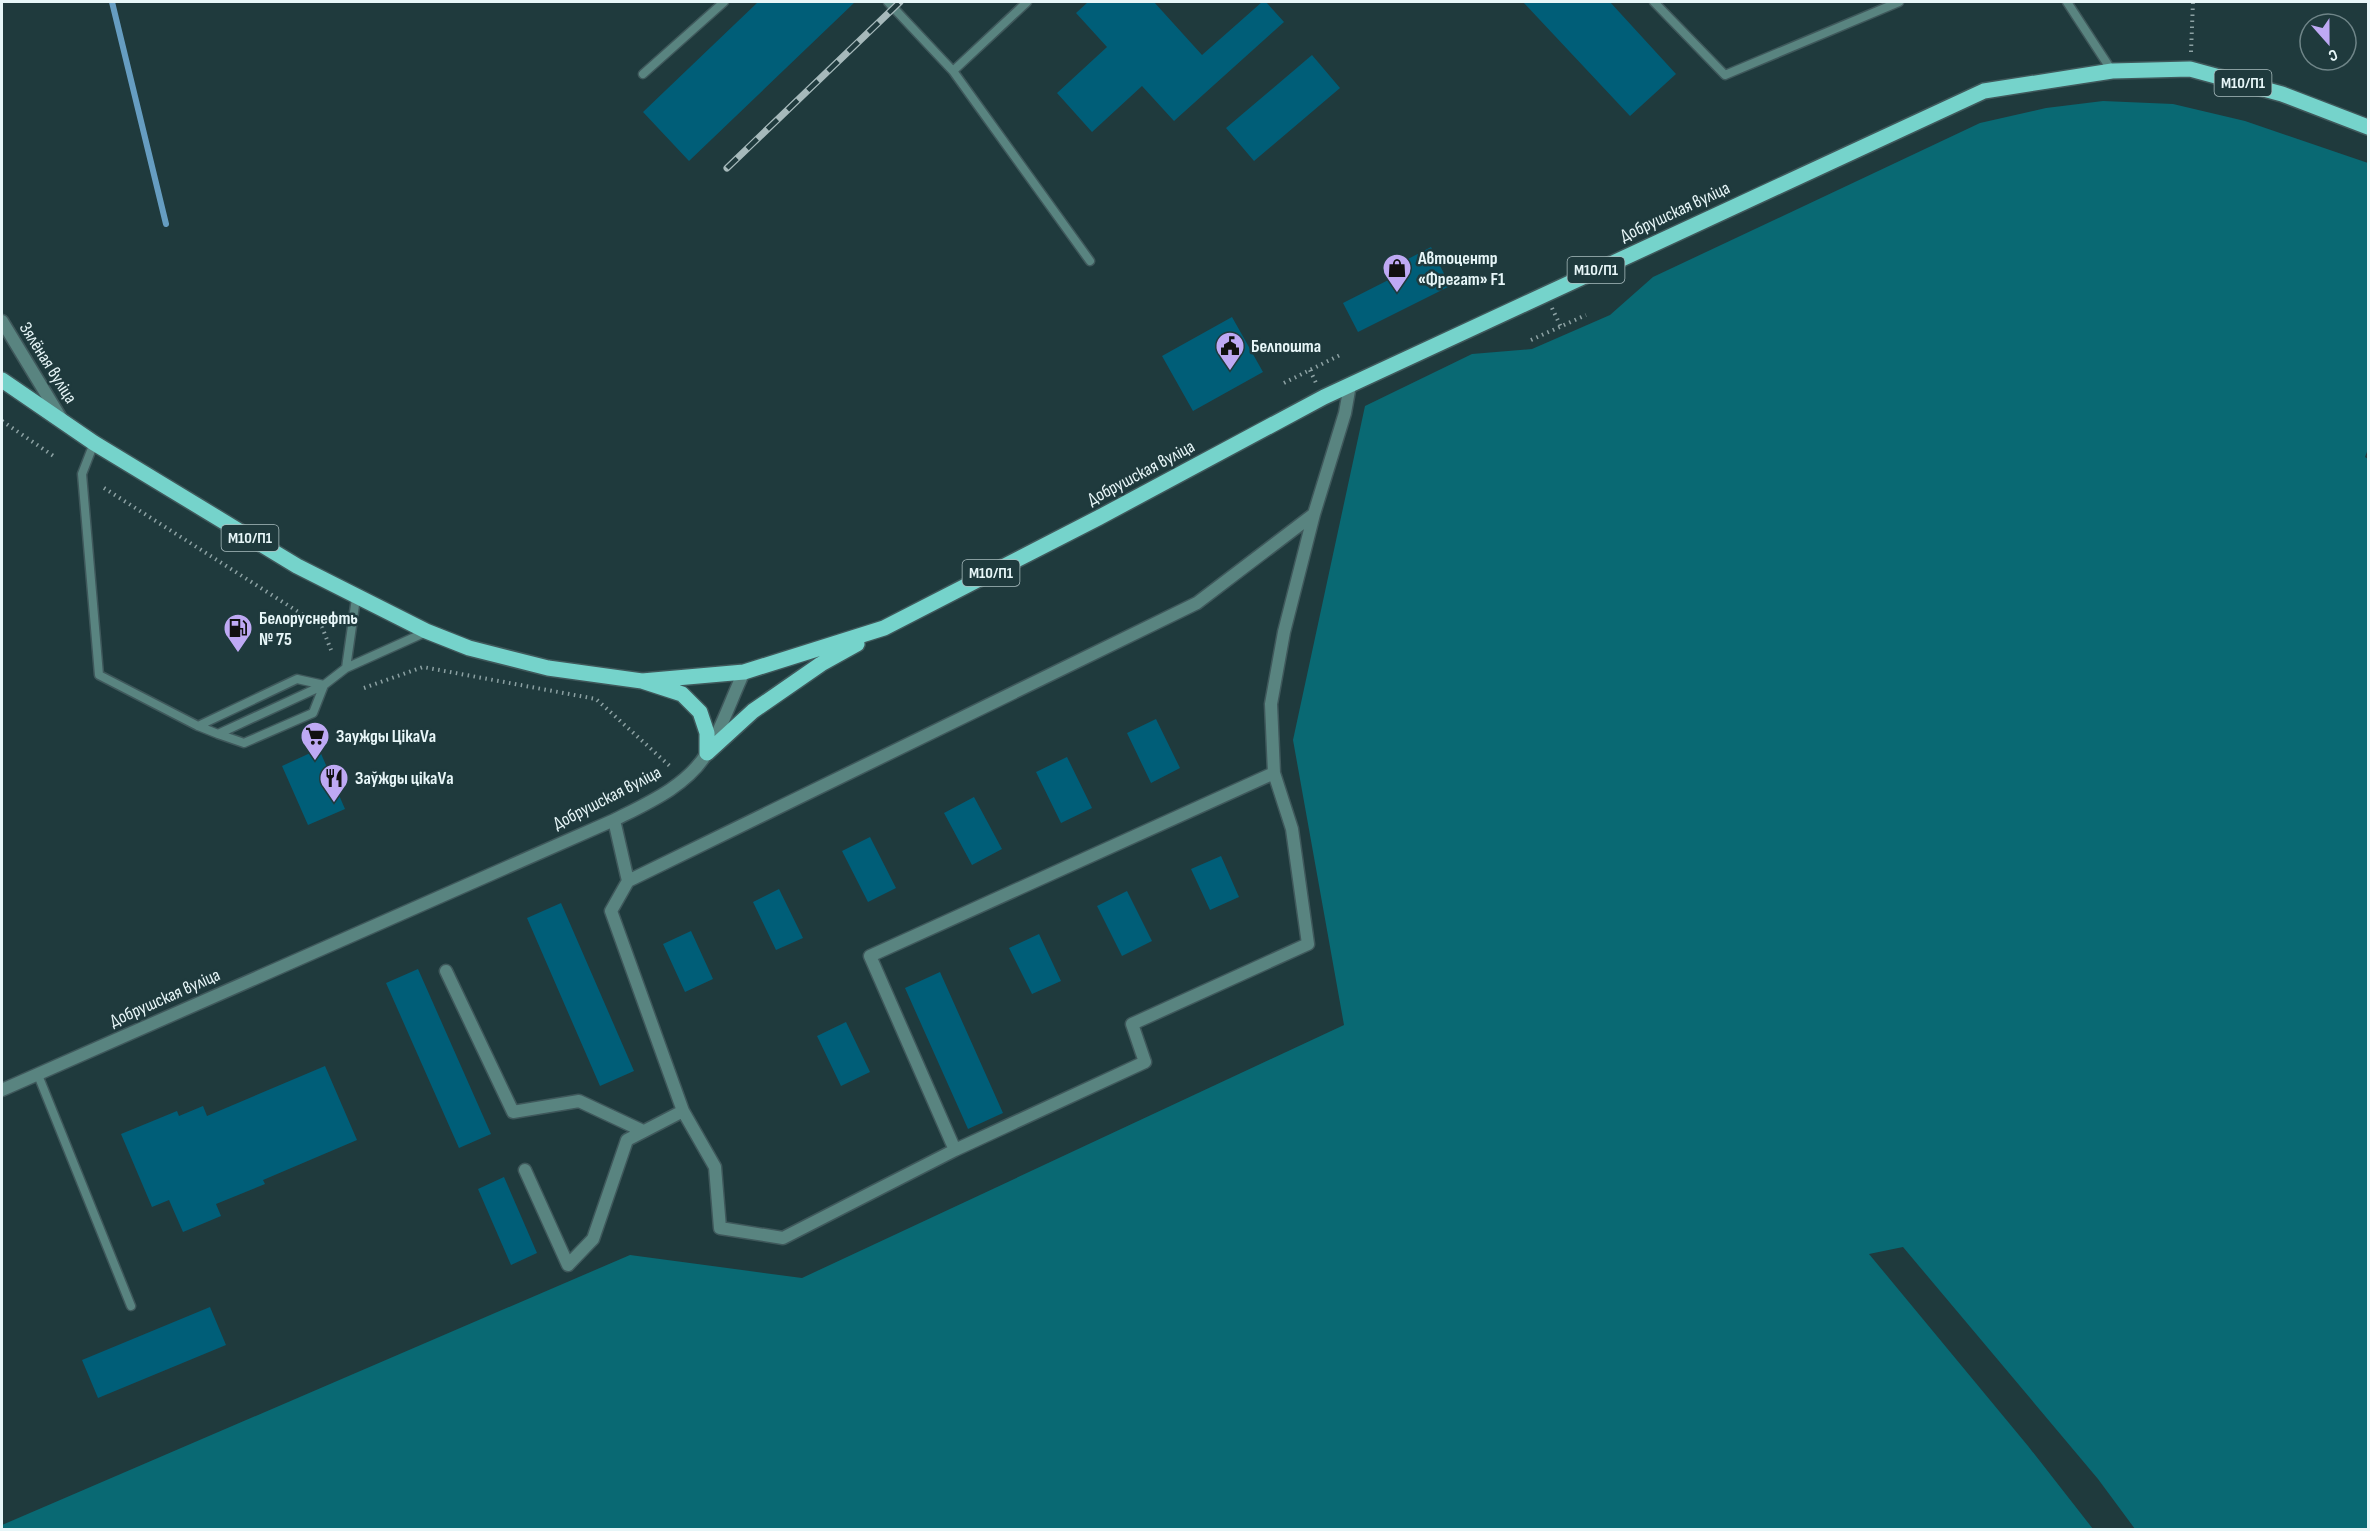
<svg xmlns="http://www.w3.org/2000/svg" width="2370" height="1531" font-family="'Sofia Sans Condensed',sans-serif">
<rect width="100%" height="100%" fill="#1f3a3d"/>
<path fill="#096973" d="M2103 101 2173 104 2245 121 2368 163V449L2365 457 2368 459V1529H2135L2098 1479 1903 1247 1869 1254 2028 1446 2093 1529H2V1525L630 1255 802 1278 1344 1025 1293 740 1365 406 1472 354 1532 349 1610 315 1653 277 1980 123 2046 108Z"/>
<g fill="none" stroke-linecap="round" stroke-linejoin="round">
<path stroke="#669dc1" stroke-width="6" d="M112 2 166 224"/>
</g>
<path fill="#005e78" d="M758 2H855L689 161 643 112Z
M1088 2H1154L1202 55 1262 2H1266L1284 22 1174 121 1142 86 1092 132 1057 93 1107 47 1076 13Z
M1523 2H1610L1676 74 1630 116Z
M1312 55 1340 88 1254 161 1226 128Z
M1431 247 1450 286 1358 332 1343 303 1412 268 1408 259Z
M1232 317 1263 372 1193 411 1162 356Z
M1156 719 1180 768 1151 783 1127 733Z
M319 749 345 809 308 825 282 766Z
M1067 757 1092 808 1061 823 1036 772Z
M974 797 1002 849 972 865 944 813Z
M870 837 896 888 868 902 842 851Z
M1221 856 1239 897 1210 910 1191 869Z
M779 889 803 938 776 950 753 902Z
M1127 891 1152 941 1122 956 1097 906Z
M561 903 634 1071 600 1086 527 918Z
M691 931 713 979 685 992 663 944Z
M1039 934 1061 981 1032 994 1009 948Z
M418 969 491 1134 459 1148 386 983Z
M940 972 1003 1113 968 1129 905 988Z
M846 1022 870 1072 841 1086 817 1036Z
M325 1066 357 1140 263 1180 265 1184 216 1204 221 1216 183 1232 169 1200 152 1207 121 1134 177 1111 179 1116 203 1106 207 1116Z
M504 1177 537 1253 511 1265 478 1189Z
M210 1307 226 1345 98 1398 82 1360Z"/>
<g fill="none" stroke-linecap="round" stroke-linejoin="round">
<g stroke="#3f585b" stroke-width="11">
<path id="lane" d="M888 2 953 71 1090 261
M1654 2 1725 75 1899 2
M2067 2 2112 71
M953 71 1027 2
M643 74 724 2
M94 443 82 474 99 675 198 726 218 734 324 685 346 668 426 632
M346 668 356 598
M198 726 297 679 324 685 313 713 244 743 218 734
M38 1075 131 1306"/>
</g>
<g stroke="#3f585b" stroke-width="15">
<path id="street" d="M2 321 62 420
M614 820 628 881 611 911 683 1111 715 1167 720 1228 783 1238 955 1150 1145 1062 1132 1024 1308 944 1292 829 1274 773 1271 704 1284 632 1314 514 1345 413 1350 385
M628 881 1197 603 1314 514
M446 971 513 1112 579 1101 643 1131
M2 1090 614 820C648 803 687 786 707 753 721 730 732 697 744 672
M955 1150 870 956 1274 773
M525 1170 568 1265 593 1239 627 1140 683 1111"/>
</g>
<g stroke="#3f585b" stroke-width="18">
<path id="primary" d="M2 380 94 443 297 566 426 631 469 648 548 668 642 681 682 694 700 712 707 733V753
M642 681 744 672 884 628 1098 518 1324 397 1984 91 2112 71 2190 69 2282 94 2368 127
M707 753 753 711 821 664 857 644"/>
</g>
<path stroke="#8ca1a3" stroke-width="4" stroke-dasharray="1.5 4.5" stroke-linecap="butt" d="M2191 52 2193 2
M1552 308 1561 327
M1531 340 1586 315
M1310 370 1316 383
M1284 383 1340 355
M2 421 55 457
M104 488 322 627 331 650
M364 688 423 667 596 699 672 768"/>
<use href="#lane" stroke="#598480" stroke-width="8"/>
<use href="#street" stroke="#598480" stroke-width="12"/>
<use href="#primary" stroke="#75d3cb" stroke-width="15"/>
<g stroke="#a6b9bb" stroke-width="7">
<path id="rail" d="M727 168 900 2"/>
</g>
<use href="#rail" stroke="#1f3a3d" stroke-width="4.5" stroke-dasharray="14" stroke-linecap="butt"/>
</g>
<defs>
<g id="shop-pin" transform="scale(1.5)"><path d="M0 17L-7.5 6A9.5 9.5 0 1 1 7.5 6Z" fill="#bea9f4" stroke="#1f3a3d"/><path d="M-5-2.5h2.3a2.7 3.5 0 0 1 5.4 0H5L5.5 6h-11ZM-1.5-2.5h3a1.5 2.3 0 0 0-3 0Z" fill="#111"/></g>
<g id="civic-pin" transform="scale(1.5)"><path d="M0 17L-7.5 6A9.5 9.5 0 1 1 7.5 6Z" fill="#bea9f4" stroke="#1f3a3d"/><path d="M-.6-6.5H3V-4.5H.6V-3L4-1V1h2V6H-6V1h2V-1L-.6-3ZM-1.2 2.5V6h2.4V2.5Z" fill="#111"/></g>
<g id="fuel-pin" transform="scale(1.5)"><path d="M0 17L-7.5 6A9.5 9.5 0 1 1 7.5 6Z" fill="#bea9f4" stroke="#1f3a3d"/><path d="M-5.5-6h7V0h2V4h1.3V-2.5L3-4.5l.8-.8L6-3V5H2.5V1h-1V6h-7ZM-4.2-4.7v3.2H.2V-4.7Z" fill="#111"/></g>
<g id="supermarket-pin" transform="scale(1.5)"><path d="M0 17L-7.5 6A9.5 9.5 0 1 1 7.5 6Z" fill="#bea9f4" stroke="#1f3a3d"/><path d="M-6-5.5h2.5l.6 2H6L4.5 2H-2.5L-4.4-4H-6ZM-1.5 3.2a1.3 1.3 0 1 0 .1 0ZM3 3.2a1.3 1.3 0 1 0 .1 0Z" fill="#111"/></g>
<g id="restaurant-pin" transform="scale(1.5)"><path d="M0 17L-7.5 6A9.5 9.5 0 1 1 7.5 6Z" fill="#bea9f4" stroke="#1f3a3d"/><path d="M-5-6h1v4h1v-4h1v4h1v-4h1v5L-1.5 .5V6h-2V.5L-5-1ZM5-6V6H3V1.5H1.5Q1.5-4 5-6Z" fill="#111"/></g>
</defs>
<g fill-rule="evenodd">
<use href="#shop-pin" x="1397" y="268"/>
<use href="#civic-pin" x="1230" y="346"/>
<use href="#fuel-pin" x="238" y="628"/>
<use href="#supermarket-pin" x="315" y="736"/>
<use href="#restaurant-pin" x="334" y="778"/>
</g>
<g text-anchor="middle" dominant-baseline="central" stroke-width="5" stroke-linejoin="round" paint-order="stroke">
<g fill="#1f3a3d" stroke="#abbec0" stroke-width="1.5">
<rect x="2214.5" y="70" width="57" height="26" rx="4.5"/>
<rect x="1567.5" y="257" width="57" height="26" rx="4.5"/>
<rect x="221.5" y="525" width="57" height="26" rx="4.5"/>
<rect x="962.5" y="560" width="57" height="26" rx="4.5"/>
</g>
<g font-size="16" font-weight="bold" fill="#e7f6f8">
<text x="2243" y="83">М10/П1</text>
<text x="1596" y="270">М10/П1</text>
<text x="250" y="538">М10/П1</text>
<text x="991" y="573">М10/П1</text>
</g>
<g font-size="18" fill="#e7f6f8" stroke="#1f3a3d">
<text transform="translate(1675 212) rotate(-25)">Добрушская вуліца</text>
<text transform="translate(48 363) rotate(58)">Зялёная вуліца</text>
<text transform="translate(1141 473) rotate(-28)">Добрушская вуліца</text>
<text transform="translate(607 798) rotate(-27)">Добрушская вуліца</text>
<text transform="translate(165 998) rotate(-24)">Добрушская вуліца</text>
</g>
<g font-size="18" font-weight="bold" fill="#e7f6f8" stroke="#1f3a3d" text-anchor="start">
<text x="1418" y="258">Автоцентр<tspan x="1418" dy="21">«Фрегат» F1</tspan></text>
<text x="1251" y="346">Белпошта</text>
<text x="259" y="618">Белоруснефть<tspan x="259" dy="21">№ 75</tspan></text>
<text x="336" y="736">Заужды ЦікаVа</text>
<text x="355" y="778">Заўжды цікаVа</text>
</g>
</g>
<rect width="2370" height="1531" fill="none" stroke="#e7f6f8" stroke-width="6"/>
<g transform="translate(2328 42) rotate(159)"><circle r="28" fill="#1f3a3d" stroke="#6f8588" stroke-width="1.5"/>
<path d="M0-4.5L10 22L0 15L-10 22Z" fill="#bea9f4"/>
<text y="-9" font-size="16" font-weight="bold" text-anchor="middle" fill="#e7f6f8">С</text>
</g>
</svg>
